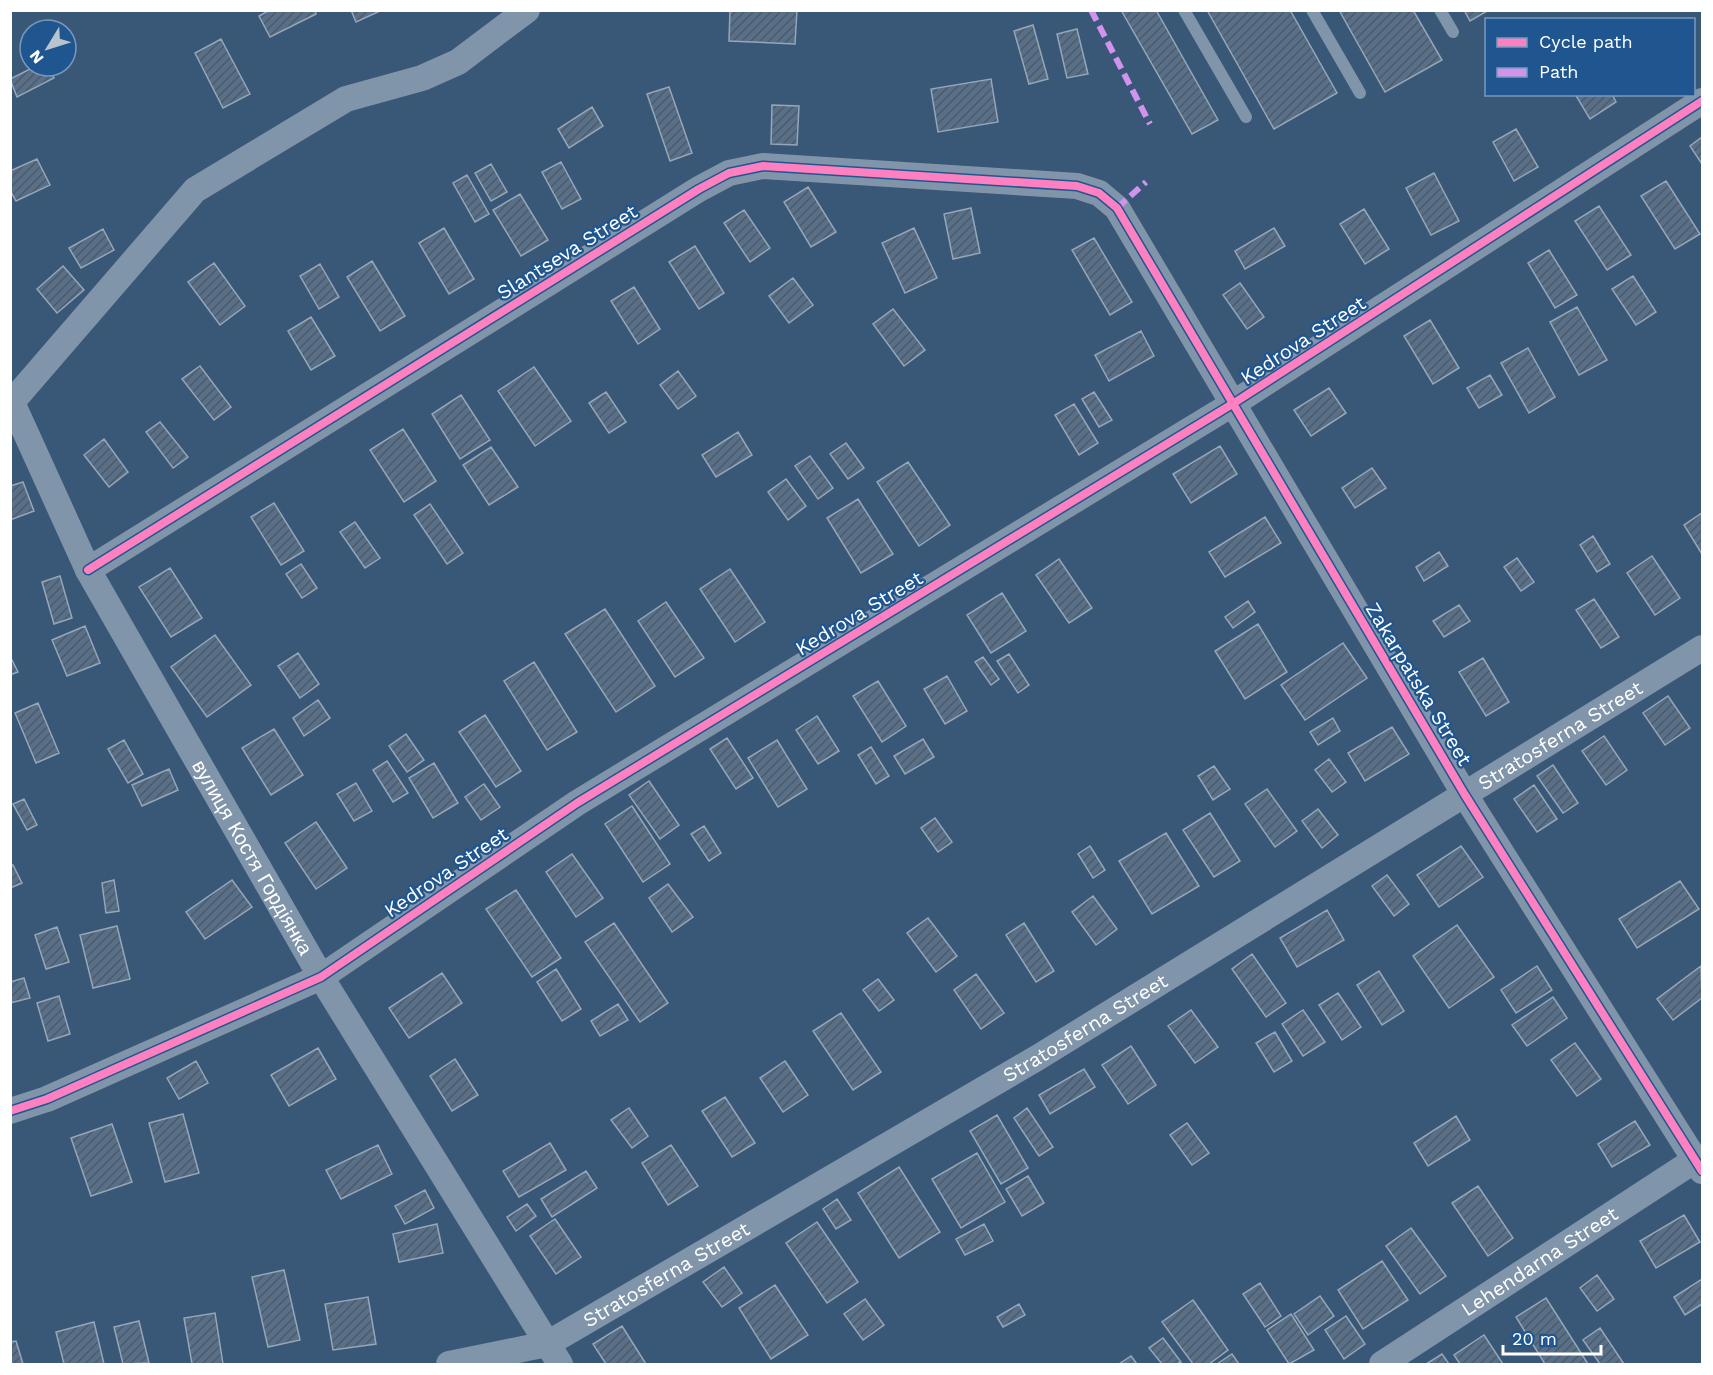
<svg xmlns="http://www.w3.org/2000/svg" width="1713" height="1375" font-family="'Work Sans',sans-serif">
<defs>
<pattern id="building-hatch" width="6" height="6" patternUnits="userSpaceOnUse" patternTransform="scale(1.5)"><rect width="6" height="6" fill="#576f88"/><path d="M-1 1l2-2M0 6l6-6M5 7l2-2" fill="none" stroke="#505a64"/></pattern>
</defs>
<rect width="100%" height="100%" fill="#395777"/>
<path fill="url(#building-hatch)" stroke="#95a7b8" stroke-width="1.5" d="M270 10H315L316 14 270 37 259 16Z
M351 10H380V11L356 22Z
M730 10H797L795 44 729 41Z
M1121 10H1156L1218 120 1192 134Z
M1207 10H1290L1337 93 1274 129Z
M1339 10H1413L1442 60 1385 92Z
M1464 10H1489L1470 21Z
M1033 25 1048 79 1029 84 1014 31Z
M1077 29 1088 74 1067 78 1057 34Z
M221 39 250 94 223 108 195 53Z
M36 66H48L54 78 17 97 10 79Z
M991 79 998 122 938 132 931 89Z
M669 87 692 153 670 161 647 94Z
M1575 94H1612L1616 102 1590 119Z
M772 105 799 106 797 145 771 144Z
M592 107 603 126 569 148 558 129Z
M1516 129 1538 167 1514 181 1493 142Z
M1702 137V164L1690 146Z
M37 159 50 185 16 201 10 190V171Z
M561 162 581 199 562 209 542 172Z
M491 164 507 192 491 201 475 173Z
M1434 173 1459 221 1431 235 1406 188Z
M467 175 489 214 475 222 453 183Z
M1666 181 1700 234 1675 249 1641 196Z
M808 187 836 232 811 247 784 202Z
M520 194 548 240 521 256 493 210Z
M1599 206 1631 255 1607 270 1575 221Z
M971 208 980 253 953 259 944 214Z
M1364 209 1389 249 1365 264 1340 224Z
M744 210 770 248 750 262 724 223Z
M444 228 474 279 449 294 419 243Z
M914 228 937 278 905 293 882 243Z
M1274 228 1285 246 1245 269 1235 251Z
M103 229 114 250 81 268 69 248Z
M1094 238 1132 302 1110 315 1072 250Z
M695 246 724 293 699 309 669 262Z
M1549 250 1577 295 1555 308 1528 263Z
M372 261 405 316 380 331 347 277Z
M214 263 245 306 220 325 188 282Z
M320 264 339 297 319 309 300 276Z
M63 266 84 290 57 313 37 289Z
M1633 276 1656 312 1636 325 1612 289Z
M793 278 813 305 789 323 769 296Z
M1240 283 1264 317 1247 329 1223 295Z
M634 287 660 329 638 344 611 301Z
M1577 307 1607 360 1579 375 1550 322Z
M893 309 925 350 904 366 873 324Z
M311 317 335 356 311 370 288 331Z
M1430 320 1459 368 1433 384 1404 336Z
M1141 331 1154 356 1109 381 1095 355Z
M1528 348 1555 397 1529 413 1501 363Z
M200 366 231 407 214 420 182 379Z
M534 367 571 421 535 446 498 391Z
M678 371 696 396 678 409 660 385Z
M1490 375 1502 395 1479 408 1467 388Z
M1329 388 1346 413 1311 436 1294 410Z
M606 392 626 422 609 433 589 403Z
M1094 392 1112 420 1099 427 1082 399Z
M461 395 490 440 460 459 432 414Z
M1074 404 1098 443 1079 455 1055 415Z
M160 422 188 457 173 468 146 432Z
M403 429 436 481 404 502 370 450Z
M738 432 752 455 716 477 702 455Z
M104 439 128 472 109 487 84 455Z
M846 443 864 468 848 479 830 454Z
M1220 446 1237 474 1191 503 1173 474Z
M491 447 518 487 489 505 463 465Z
M810 456 833 488 818 499 795 466Z
M908 462 950 525 919 546 877 482Z
M1372 468 1386 488 1355 508 1342 488Z
M786 479 806 506 788 520 768 492Z
M23 482 34 511 10 520V486Z
M858 499 893 554 861 573 827 518Z
M274 503 304 551 281 565 251 517Z
M430 504 463 553 447 564 414 515Z
M1702 513V554L1684 525Z
M1265 517 1281 543 1225 577 1209 552Z
M355 522 380 558 365 568 340 532Z
M1593 536 1610 564 1597 572 1580 545Z
M1439 552 1448 566 1424 581 1416 567Z
M1652 556 1680 598 1655 615 1627 573Z
M1517 558 1534 582 1521 591 1504 567Z
M1059 559 1092 608 1069 623 1036 575Z
M301 564 317 588 302 598 286 574Z
M170 568 202 618 171 637 139 587Z
M730 569 765 622 735 642 700 589Z
M60 576 72 618 54 624 42 582Z
M1002 593 1026 631 991 653 967 615Z
M1594 599 1619 637 1601 648 1576 610Z
M1248 601 1255 612 1233 628 1225 617Z
M666 602 704 658 675 677 638 621Z
M1459 605 1470 621 1444 637 1433 621Z
M605 609 655 686 616 712 565 634Z
M1258 624 1287 672 1245 699 1215 651Z
M85 626 100 663 67 676 52 640Z
M215 635 251 685 207 717 171 667Z
M1343 643 1367 678 1305 720 1281 685Z
M298 653 319 684 300 698 278 666Z
M1009 654 1029 685 1018 693 997 661Z
M10 656 18 672 10 675Z
M983 657 999 679 991 685 975 662Z
M1483 658 1509 702 1486 716 1459 672Z
M534 662 577 732 547 750 504 681Z
M947 676 967 711 945 724 924 689Z
M878 681 906 726 882 742 853 696Z
M1668 696 1690 728 1665 745 1643 713Z
M318 700 330 718 304 736 293 718Z
M38 703 59 753 36 763 15 713Z
M485 715 521 771 496 787 459 732Z
M817 716 839 751 818 764 796 730Z
M1333 718 1340 731 1318 745 1310 732Z
M1392 727 1409 754 1365 781 1348 753Z
M274 729 303 775 271 795 242 748Z
M406 734 424 760 407 772 389 746Z
M1604 736 1627 770 1606 785 1582 751Z
M727 738 753 778 736 789 710 749Z
M923 739 934 757 905 774 894 756Z
M124 740 143 774 128 783 108 749Z
M777 740 807 789 778 807 748 758Z
M871 747 889 776 876 784 858 755Z
M1329 759 1346 782 1332 792 1315 770Z
M387 761 408 793 393 802 373 770Z
M434 763 458 803 433 818 409 778Z
M1553 765 1578 803 1563 813 1537 776Z
M1214 766 1230 789 1213 800 1198 776Z
M169 769 178 790 142 806 132 785Z
M649 781 679 825 660 839 629 795Z
M356 783 372 811 354 821 337 794Z
M484 784 500 807 481 820 465 797Z
M1534 785 1557 819 1537 832 1514 799Z
M1267 789 1297 831 1275 847 1245 804Z
M24 799 37 825 27 830 13 804Z
M632 806 670 864 643 882 605 824Z
M1318 809 1338 835 1322 848 1302 821Z
M1210 813 1240 861 1214 877 1183 830Z
M935 818 952 842 938 852 921 828Z
M316 822 347 868 316 889 285 843Z
M704 826 721 853 709 861 691 834Z
M1166 833 1199 886 1152 914 1119 861Z
M1090 846 1105 870 1093 878 1078 854Z
M1461 846 1483 877 1439 907 1417 875Z
M572 854 603 898 576 917 546 872Z
M13 865 22 883 10 888V866Z
M1387 875 1409 904 1394 916 1372 886Z
M114 880 119 911 106 913 102 883Z
M232 880 252 907 205 939 186 912Z
M1680 881 1699 909 1637 948 1619 919Z
M668 884 693 917 672 932 649 898Z
M516 890 561 958 532 977 486 909Z
M1093 896 1117 929 1096 945 1072 912Z
M1327 910 1344 940 1297 967 1280 938Z
M928 918 957 956 936 972 907 933Z
M614 923 668 1003 640 1022 585 942Z
M1024 923 1054 971 1036 982 1006 935Z
M1457 925 1494 977 1449 1008 1413 956Z
M117 926 130 979 93 988 80 935Z
M57 927 69 962 46 969 35 935Z
M1252 954 1286 1003 1266 1017 1232 969Z
M1537 966 1552 990 1516 1013 1501 990Z
M1701 966 1702 998 1673 1020 1657 999Z
M556 969 581 1009 562 1021 537 982Z
M1379 971 1404 1011 1382 1025 1357 985Z
M442 973 462 1003 409 1038 389 1008Z
M976 974 1004 1013 981 1029 954 990Z
M24 978 30 998 10 1003V982Z
M878 979 894 1000 879 1011 863 990Z
M1338 993 1361 1027 1342 1040 1319 1005Z
M59 996 70 1034 48 1041 37 1003Z
M1553 997 1567 1018 1527 1046 1512 1025Z
M618 1004 628 1020 600 1036 591 1021Z
M1191 1010 1218 1047 1195 1063 1168 1026Z
M1303 1010 1325 1042 1303 1056 1282 1024Z
M841 1013 881 1072 853 1090 813 1031Z
M1275 1032 1292 1061 1274 1072 1256 1043Z
M1575 1043 1601 1079 1577 1096 1551 1060Z
M1131 1046 1156 1085 1128 1104 1102 1065Z
M318 1048 336 1079 289 1106 271 1075Z
M455 1059 478 1095 452 1111 430 1076Z
M196 1061 208 1083 179 1099 167 1078Z
M785 1061 808 1095 783 1112 760 1078Z
M1084 1069 1095 1087 1050 1114 1039 1095Z
M725 1097 755 1143 732 1157 702 1111Z
M629 1108 648 1136 632 1148 611 1120Z
M1027 1108 1053 1147 1039 1156 1014 1118Z
M183 1114 199 1173 165 1182 149 1123Z
M997 1115 1028 1168 1001 1184 970 1131Z
M1456 1116 1470 1140 1428 1166 1414 1143Z
M1635 1121 1650 1145 1612 1167 1598 1144Z
M1187 1123 1209 1153 1192 1165 1170 1135Z
M112 1124 132 1182 91 1196 71 1138Z
M550 1143 566 1170 519 1197 503 1171Z
M378 1145 392 1174 341 1199 326 1170Z
M671 1145 698 1186 668 1205 642 1163Z
M977 1153 1005 1202 961 1228 932 1179Z
M899 1167 940 1232 899 1258 858 1193Z
M586 1171 597 1188 552 1217 541 1199Z
M1028 1176 1044 1203 1022 1216 1006 1189Z
M1478 1186 1513 1238 1488 1256 1452 1203Z
M425 1190 434 1208 405 1224 395 1206Z
M837 1199 851 1220 836 1229 823 1209Z
M527 1204 536 1216 516 1231 507 1217Z
M1684 1215 1700 1242 1656 1268 1640 1241Z
M555 1219 581 1257 556 1274 530 1236Z
M817 1222 858 1282 827 1303 786 1243Z
M437 1224 443 1253 399 1262 393 1234Z
M984 1224 993 1241 965 1255 956 1239Z
M1411 1228 1446 1276 1420 1294 1386 1246Z
M1382 1261 1408 1300 1363 1329 1338 1290Z
M724 1267 742 1293 722 1307 703 1282Z
M284 1270 300 1340 268 1347 252 1277Z
M1597 1275 1614 1299 1597 1311 1580 1288Z
M1702 1279V1304L1685 1315 1674 1297Z
M1260 1283 1281 1316 1265 1327 1243 1294Z
M775 1285 808 1335 771 1359 739 1308Z
M1320 1296 1334 1316 1308 1335 1294 1314Z
M368 1297 376 1344 333 1350 325 1304Z
M1546 1298 1588 1364H1545L1516 1317Z
M865 1299 884 1325 863 1340 844 1314Z
M1193 1300 1228 1350 1209 1364H1193L1162 1322Z
M1019 1304 1025 1315 1003 1327 997 1317Z
M215 1313 223 1364H192L184 1318Z
M1291 1314 1314 1350 1289 1364 1267 1330Z
M1346 1316 1365 1344 1344 1359 1325 1330Z
M139 1321 149 1363 123 1364 114 1327Z
M94 1322 104 1364H64L56 1332Z
M622 1326 646 1364H606L593 1344Z
M1600 1328 1624 1364H1600L1583 1340Z
M1484 1335 1503 1364H1460L1454 1355Z
M1163 1338 1181 1362 1177 1364H1162L1149 1348Z
M16 1341 23 1364H10V1342Z
M1232 1354 1239 1364H1217Z
M1442 1354 1449 1364H1426Z
M1131 1356 1137 1364H1119Z"/>
<g fill="none" stroke-linecap="round" stroke-linejoin="round">
<path stroke="#8195aa" stroke-width="12" d="M1184 10 1246 117
M1312 10 1360 93
M1440 10 1453 32"/>
<g stroke="#8195aa" stroke-width="26">
<path id="s1" d="M10 398 88 570 321 977 560 1364"/>
<path d="M12 402 195 190 346 99 422 78 458 62 527 10"/>
<path d="M88 570 699 189 729 173 763 166 1077 186 1099 193 1117 208 1465 795 1702 1171"/>
<path d="M10 1111 47 1099 321 977 577 803 1234 403 1702 101"/>
<path id="s2" d="M449 1364 547 1344 1037 1058 1702 648"/>
<path id="s3" d="M1382 1364 1695 1160"/>
</g>
<path stroke="#d193ec" stroke-width="6" stroke-dasharray="12 6" stroke-linecap="butt" d="M1091 10 1150 124
M1117 208 1146 182"/>
<g stroke="#205690" stroke-width="11">
<path id="cycleway" d="M88 570 699 189 729 173 763 166 1077 186 1099 193 1117 208 1465 795 1702 1171
M10 1111 47 1099 321 977 577 803 1234 403 1702 101"/>
</g>
<use href="#cycleway" stroke="#ff80c0" stroke-width="8"/>
</g>
<g text-anchor="middle" dominant-baseline="central" stroke-width="4.5" stroke-linejoin="round" paint-order="stroke">
<g font-size="20" fill="#fff" stroke="#205690">
<text transform="translate(567 252) rotate(-32)">Slantseva Street</text>
<text transform="translate(1303 340) rotate(-33)">Kedrova Street</text>
<text transform="translate(859 613) rotate(-31)">Kedrova Street</text>
<text transform="translate(1419 684) rotate(59)">Zakarpatska Street</text>
<text stroke="none"><textPath href="#s2" startOffset="1282">Stratosferna Street</textPath></text>
<text stroke="none"><textPath href="#s1" startOffset="520">вулиця Костя Гордіянка</textPath></text>
<text transform="translate(446 872) rotate(-34)">Kedrova Street</text>
<text stroke="none"><textPath href="#s2" startOffset="724">Stratosferna Street</textPath></text>
<text stroke="none"><textPath href="#s3" startOffset="188">Lehendarna Street</textPath></text>
<text stroke="none"><textPath href="#s2" startOffset="238">Stratosferna Street</textPath></text>
</g>
</g>
<rect width="1713" height="1375" fill="none" stroke="#ffffff" stroke-width="24"/>
<rect x="1485" y="18" width="210" height="78" fill="#205690" stroke="#799abc" stroke-width="1.5"/>
<rect x="1497" y="38" width="30" height="9" fill="#ff80c0" stroke="#799abc" stroke-width="1.5"/>
<text x="1539" y="48" font-size="18" fill="#ffffff">Cycle path</text>
<rect x="1497" y="68" width="30" height="9" fill="#d193ec" stroke="#799abc" stroke-width="1.5"/>
<text x="1539" y="78" font-size="18" fill="#ffffff">Path</text>
<g transform="translate(48 48) rotate(232)"><circle r="28" fill="#205690" stroke="#799abc" stroke-width="1.5"/>
<path d="M0-4.5L10 22L0 15L-10 22Z" fill="#bac4cf"/>
<text y="-9" font-size="16" font-weight="bold" text-anchor="middle" fill="#ffffff">N</text>
</g>
<path d="M1503 1345v9h98v-9" fill="none" stroke="#ffffff" stroke-width="3"/>
<text x="1512" y="1345" font-size="18" fill="#ffffff" stroke="#205690" stroke-width="4.5" paint-order="stroke">20 m</text>
</svg>
